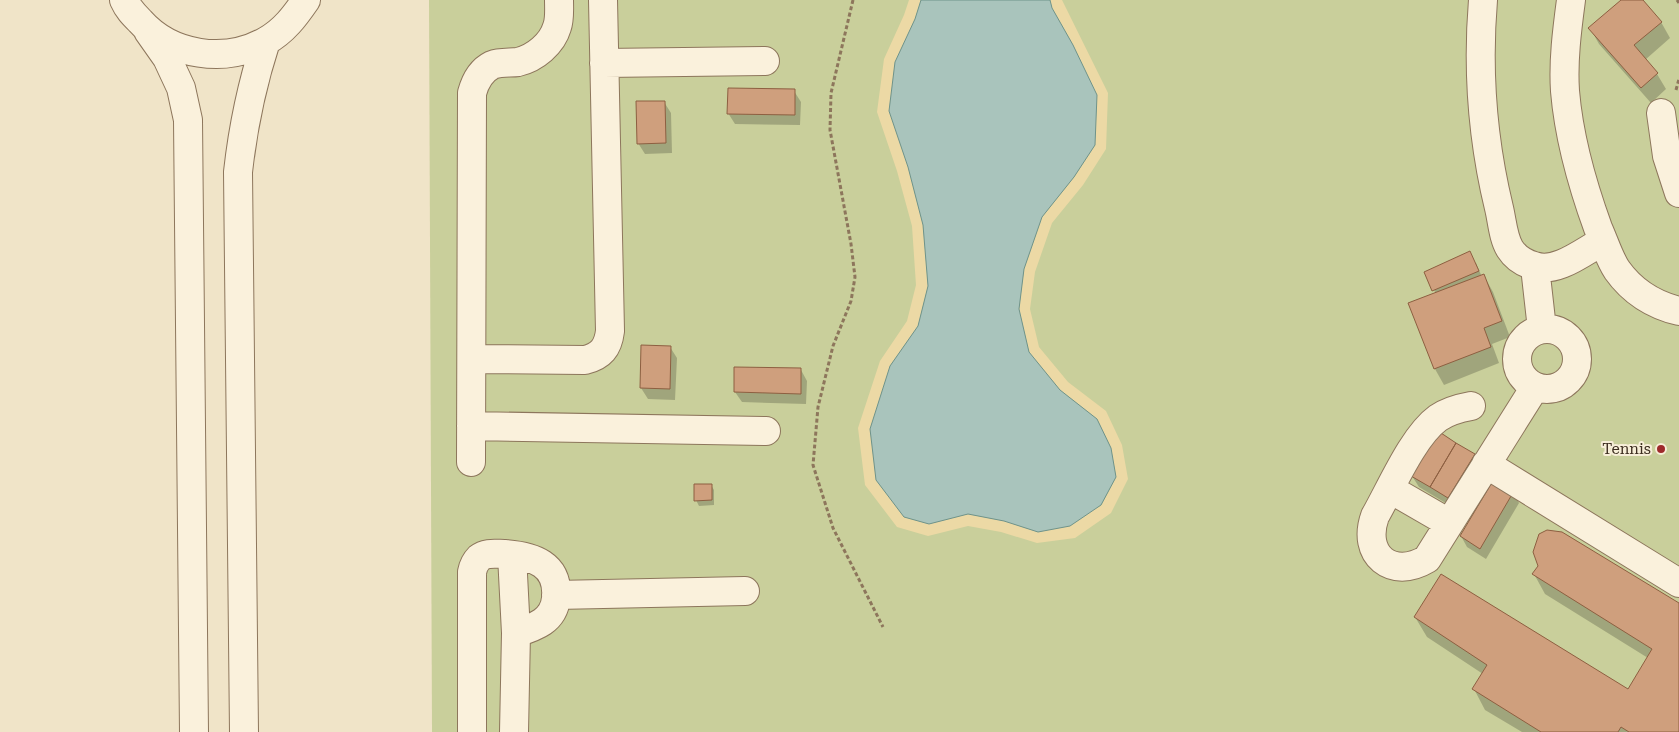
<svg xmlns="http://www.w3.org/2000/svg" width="1679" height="732" font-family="'Roboto Serif',serif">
<rect width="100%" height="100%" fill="#f0e4c8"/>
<path fill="#c9cf9b" d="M429 0H1679V732H432Z"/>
<path fill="#ecd9a5" d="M909 0H921L915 19 908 167 923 225 928 286 918 326 890 366 876 480 904 517 929 524 967 514 1004 521 1038 532 1101 506 1116 477 1111 448 1097 419 1060 390 1029 352 1019 309 1024 269 1042 217 1074 177 1095 145 1073 45 1052 8 1050 0H1062L1108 93 1106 149 1083 185 1052 223 1035 272 1030 309 1039 347 1068 382 1106 411 1122 445 1128 479 1111 513 1075 538 1037 543 1001 532 968 526 928 536 897 527 865 485 858 428 880 361 907 321 916 285 912 226 897 171 877 112 884 59 904 15Z"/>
<path fill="#a9c4bc" stroke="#6f938a" d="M921 0H1050L1052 8 1073 45 1097 95 1095 145 1074 177 1042 217 1024 269 1019 309 1029 352 1060 390 1097 419 1111 448 1116 477 1101 505 1070 526 1038 532 1004 521 968 514 929 524 904 517 876 480 870 429 890 366 918 326 928 286 923 225 908 167 889 111 895 62 915 19Z"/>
<path fill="#0003" d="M1623 0H1641L1661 22 1670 38 1645 60 1657 74 1666 89 1651 103 1599 44 1590 28Z
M794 91 801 102 800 125 735 124 728 113Z
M664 102 671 113 672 153 645 154 638 143Z
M1476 263 1482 277 1484 276 1493 292 1510 337 1492 344 1499 363 1444 385 1435 369 1410 304 1436 294 1426 273Z
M670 347 677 358 675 400 648 399 641 388Z
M801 370 807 381 806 404 742 402 735 392Z
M1474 455 1480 466 1454 508 1419 487 1412 476Z
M711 485 714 490V505L699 506 696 500Z
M1513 492 1519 503 1486 559 1467 547 1461 536Z
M1534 574 1679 605V732H1522L1485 710 1474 689 1483 674 1427 637 1415 617 1628 691 1648 658 1545 594Z"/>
<path fill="#cf9f7d" stroke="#8d5f41" d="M1621 0H1643L1662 22 1634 45 1658 73 1641 88 1588 28Z
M728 88 795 89V115L727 114Z
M636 101H665L666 143 637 144Z
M1470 251 1479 271 1432 291 1424 272Z
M1484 274 1502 321 1484 328 1491 347 1434 369 1408 303Z
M641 345 671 346 670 389 640 388Z
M734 367 801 368V394L734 392Z
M1438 431 1456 443 1430 487 1411 476Z
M1456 443 1475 454 1448 498 1430 487Z
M1494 479 1514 491 1480 549 1460 536Z
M694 484H712V500L694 501Z
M1547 530 1562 532 1679 603V732H1629L1621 727 1618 732H1541L1472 689 1487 665 1414 617 1441 574 1628 689 1652 649 1532 574 1538 566 1533 552 1539 534Z"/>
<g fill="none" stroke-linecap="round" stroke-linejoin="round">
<g stroke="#8d765c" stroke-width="30">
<path id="minor" d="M124 0C128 9 133 14 140 21 171 56 225 64 266 41 284 31 295 16 306 0
M1483 0C1477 72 1482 138 1499 208 1502 220 1503 238 1510 249 1515 257 1524 263 1534 266 1557 274 1584 251 1603 241
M1571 0C1567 30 1563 61 1565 91 1569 139 1582 184 1598 228 1604 241 1609 258 1617 270 1632 291 1654 305 1679 311
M148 31 167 58 181 88 188 120 194 732
M604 63 765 61
M1661 113 1667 156 1679 193
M1535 267 1542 329
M1517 359a30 30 0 1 1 60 0a30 30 0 1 1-60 0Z
M472 359 585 360C601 356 608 348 610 331L603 0
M1471 406C1460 408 1448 411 1438 418 1413 436 1391 488 1375 516 1361 555 1392 580 1427 559L1535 387
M471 426 766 431
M471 462 472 93C475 82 480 71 492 65 500 62 510 63 518 62 535 58 552 44 557 27 560 19 559 9 559 0
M1486 464 1679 583
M1390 489 1449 523
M512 555 516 633 514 732
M556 595 745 591
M244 732 238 172C243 127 252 84 266 41
M472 732V572C473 567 475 562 479 558 486 552 496 554 505 554 533 556 559 564 556 598 554 621 535 627 516 633"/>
</g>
<path stroke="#8d765c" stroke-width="3" stroke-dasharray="4 2.5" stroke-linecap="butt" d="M853 0 831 93 830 130 851 244 855 277 851 301 833 346 818 407 813 465 833 528 883 627
M1677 0 1679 3
M1676 90 1679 79"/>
<use href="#minor" stroke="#faf1dc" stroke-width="28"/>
</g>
<circle fill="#9e2a2b" stroke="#f7eed8" stroke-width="2" cx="1661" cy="449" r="5"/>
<g text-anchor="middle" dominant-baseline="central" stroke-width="4" stroke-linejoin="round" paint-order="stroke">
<g font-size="15" fill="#3d2e20" stroke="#f7eed8" text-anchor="end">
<text x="1651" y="449">Tennis</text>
</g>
</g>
</svg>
